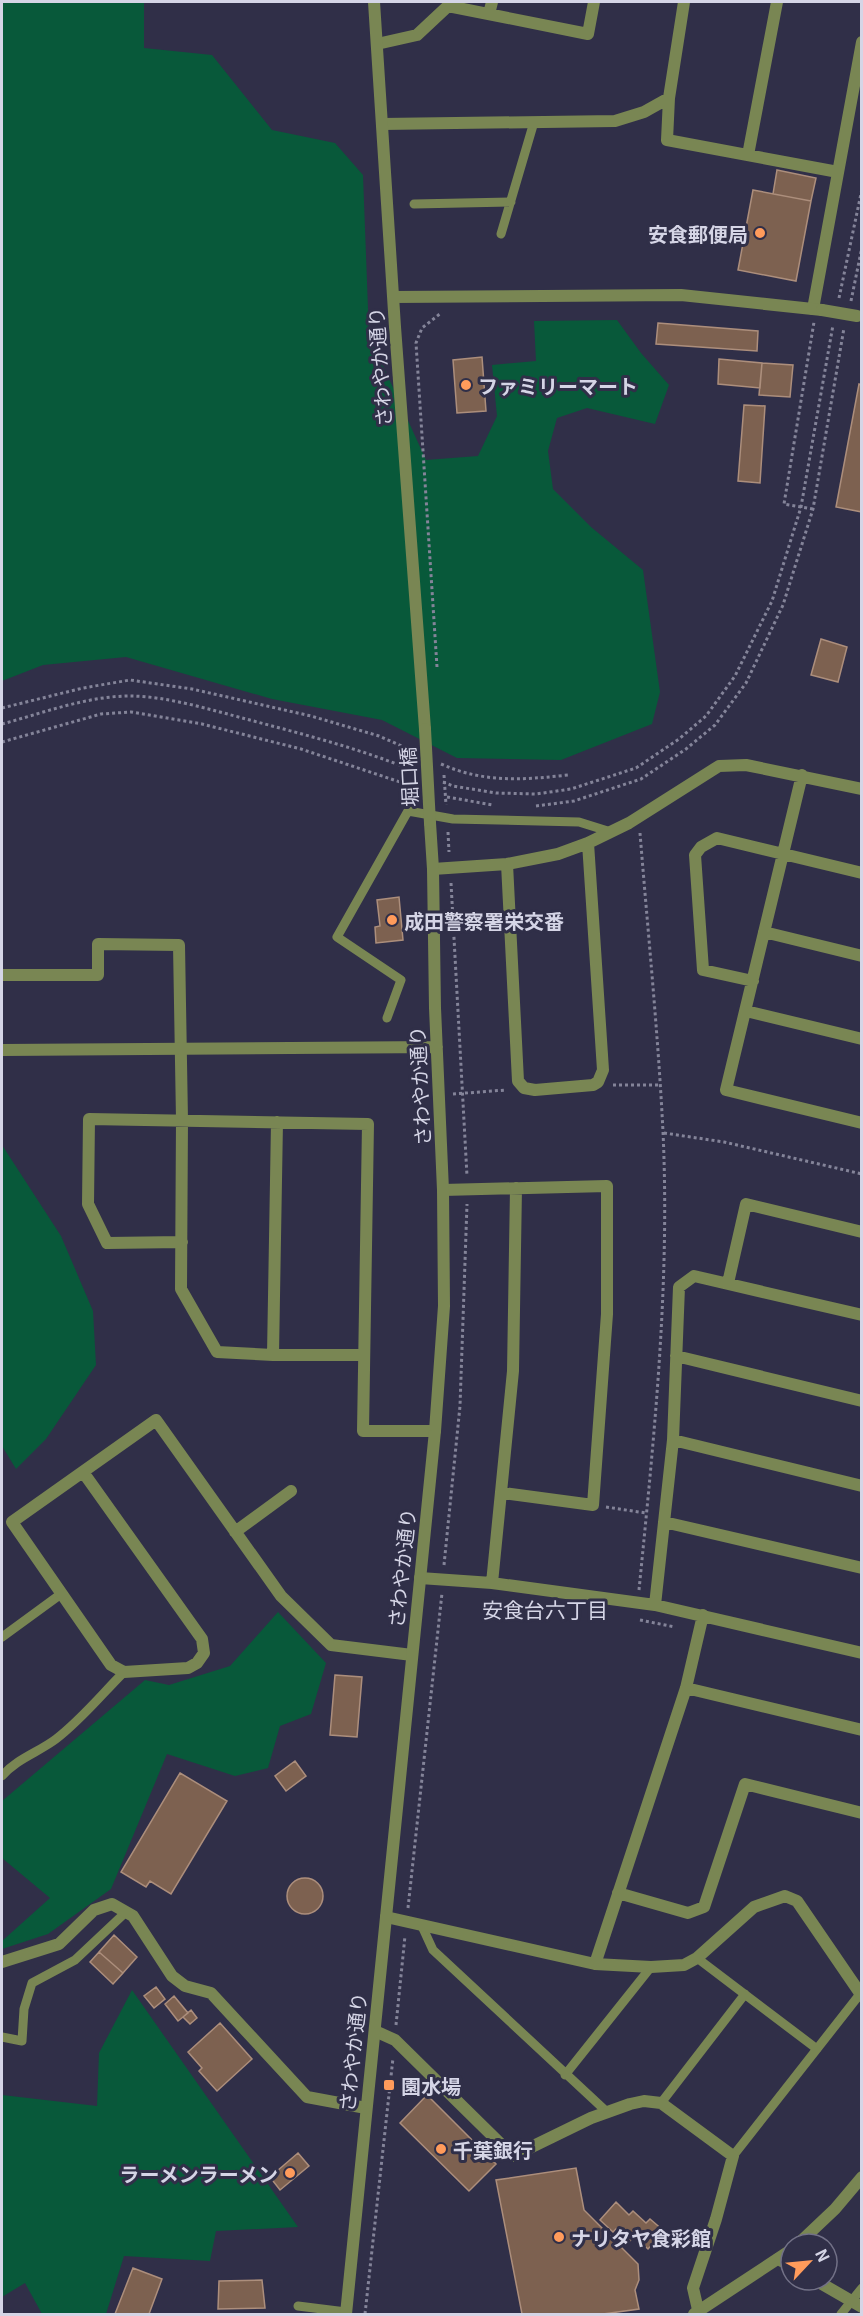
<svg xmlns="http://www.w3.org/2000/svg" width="863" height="2316" font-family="Georgia,'Noto Sans JP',serif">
<rect width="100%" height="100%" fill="#302f48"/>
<path fill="#08593a" d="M2 2H144V48L212 55 272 130 335 143 363 175 369 335 426 460 478 456 497 416 492 365 536 361 534 321 617 320 641 353 669 385 655 424 587 408 557 418 548 451 553 489 591 527 643 570 660 692 652 724 561 760 457 758 382 720 272 699 126 657 43 665 2 681Z
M2 1145 61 1236 93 1311 96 1365 46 1439 16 1469 2 1446Z
M278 1612 326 1663 311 1714 280 1726 268 1768 235 1776 167 1754 111 1889 48 1934 2 1949V1941L50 1898 2 1858V1801L145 1680 169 1685 230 1666Z
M132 1990 298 2227 216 2231 210 2261 124 2256 106 2314H42L25 2283 2 2297V2095L97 2106 99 2053Z"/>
<path fill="#7d6150" stroke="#ac8e7c" stroke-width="1.5" d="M777 170 816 178 811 201 773 194Z
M753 190 811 201 796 281 738 270Z
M658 323 758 331 757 351 656 344Z
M482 357 486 411 457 413 453 360Z
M719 359 762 363 760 388 718 384Z
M762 363 793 365 790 397 759 395Z
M859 384 862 385V512L836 507Z
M744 405 765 406 760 483 738 481Z
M821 639 847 647 838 682 811 675Z
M399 897 403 940 376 943 375 927 380 926 377 900Z
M335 1675 362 1677 357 1737 330 1735Z
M295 1761 306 1776 286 1791 275 1776Z
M180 1773 227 1801 171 1894 150 1881 146 1887 121 1872Z
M287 1896a18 18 0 1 1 36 0a18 18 0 1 1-36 0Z
M114 1935 137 1957 123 1973 99 1952Z
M99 1952 123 1973 113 1984 90 1962Z
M156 1987 165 1999 154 2008 144 1996Z
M174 1996 188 2013 178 2021 165 2004Z
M191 2010 197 2018 190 2024 183 2017Z
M220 2023 252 2059 217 2091 199 2071 202 2068 188 2052Z
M427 2095 496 2164 469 2191 400 2123Z
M298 2153 309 2166 280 2190 270 2177Z
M576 2168 584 2210 638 2264 639 2280 635 2290 639 2309 603 2314H522L496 2180Z
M616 2202 629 2215 633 2211 646 2223 650 2219 664 2231 648 2249 634 2236 630 2241 616 2229 613 2232 600 2220Z
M133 2268 162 2279 149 2314H115Z
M262 2280 265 2308 218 2309 219 2281Z"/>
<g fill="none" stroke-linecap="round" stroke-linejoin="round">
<path stroke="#848499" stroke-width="3" stroke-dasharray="3 3" stroke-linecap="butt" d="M839 298 862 189
M851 301 862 247
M813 509 784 504 814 322
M437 667 416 343 422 328 441 313
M2 708 83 688 130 680 192 689 311 716 379 736 413 751
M2 724C43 713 87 696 130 696 166 696 212 710 246 719 302 734 358 748 412 770
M2 742 101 714 131 712 202 724 301 749 415 787
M441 764C484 783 522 780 568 775
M444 775 446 805
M443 782 453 786 496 793 536 794 571 789 636 768 679 739 706 716 735 676 772 601 801 507 833 325
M447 797 493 805
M536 806 574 801 641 779 686 749 715 725 746 683 783 605 813 509 844 328
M448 832 449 852
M451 883 467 1176
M613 1085H659
M453 1094 506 1090
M664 1133 724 1142 862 1174
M606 1507 646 1513
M444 1565 460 1406 467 1204
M639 1590C654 1438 670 1285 663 1132 658 1032 648 933 640 833
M640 1620 675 1627
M408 1908 442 1593
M396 2025 405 1936
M365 2314 393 2058"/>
<path stroke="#798653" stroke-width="9" d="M414 204 511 202
M501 234 534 122
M387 1018 401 980 337 937 408 811 453 819 579 822 611 832
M2 1637 61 1594
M2 1776C16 1759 39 1752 56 1739 81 1720 102 1694 124 1672
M422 1926 433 1950 607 2112
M697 1958 817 2049
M2 2037 22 2041 24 2009 32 1983 75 1960 126 1912
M565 2075 651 1967
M661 2103 745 1994
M733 2156 860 1994
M298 2306 346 2312
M841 2314 862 2288"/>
<path stroke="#798653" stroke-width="12" d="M684 2 669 98 667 140 838 172
M489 14 492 2
M377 44 417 35 448 6 588 34 594 2
M382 124 615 121 644 112 669 98
M748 155 777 2
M813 309 862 42
M802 775 726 1090 862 1123
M507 864 518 1081 524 1088 535 1090 593 1085 598 1082 603 1070 588 843
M433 869 507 864 558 854 588 843 629 823 719 766 746 765 862 789
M764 932 862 956
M2 975H98V944L179 945 182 1120 181 1289 217 1352 273 1355H364
M753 981 703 970 695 855 701 847 717 838 862 873
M746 1011 862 1039
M443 1190 607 1186V1314L593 1505 503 1493
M182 1242 107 1243 88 1204 89 1119 368 1124 363 1431H435
M728 1283 746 1204 862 1232
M273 1355 277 1122
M676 1356 862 1401
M673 1440 862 1486
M83 1472 202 1639 204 1653 197 1663 188 1668 124 1672 111 1665 12 1522 156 1420 281 1596 331 1645 412 1655
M664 1522 862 1568
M235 1532 291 1491
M420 1578 492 1583 655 1605 862 1653
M492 1583 513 1371 516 1188
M655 1605 673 1440 679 1287 694 1276 862 1315
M686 1688 862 1730
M618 1893 688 1913 704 1907 745 1784 862 1813
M386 1917 595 1964 651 1967 684 1965 697 1958 754 1907 785 1896 797 1901 862 1996
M2 1962 59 1944 94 1910 112 1904 133 1916 172 1976 185 1986 211 1993 307 2097 366 2108
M595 1964 686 1688 703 1615
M375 2031 395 2040 513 2156 591 2118 630 2104 644 2101 661 2103 733 2156 716 2219 693 2288 699 2314
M778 2259 791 2266
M815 2280 862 2307"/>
<path stroke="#798653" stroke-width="12" d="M374 2 395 327 425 729
M393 297 681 295 822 310
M2 1050 437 1047
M798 2244 835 2209 862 2177
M346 2314 435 1431 444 1306 443 1190 435 1008 433 869 430 823
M694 2314 791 2250"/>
<path stroke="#798653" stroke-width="12" d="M822 310 857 316
M425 729 430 823"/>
</g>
<g fill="#ff9b5b" stroke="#302f48" stroke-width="2">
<circle cx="760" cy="233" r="6"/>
<circle cx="466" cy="385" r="6"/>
<circle cx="392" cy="920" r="6"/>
<rect x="383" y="2079" width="12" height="12" rx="3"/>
<circle cx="441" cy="2149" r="6"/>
<circle cx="290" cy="2173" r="6"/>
<circle cx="559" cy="2237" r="6"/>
</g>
<g text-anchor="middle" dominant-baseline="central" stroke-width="6" stroke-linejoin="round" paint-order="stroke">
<g font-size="20" font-weight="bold" fill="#d5d5e6" stroke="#302f48" text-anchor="start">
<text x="748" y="233" text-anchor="end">安食郵便局</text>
<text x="478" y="385">ファミリーマート</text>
<text x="404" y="920">成田警察署栄交番</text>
<text x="401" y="2085">園水場</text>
<text x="453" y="2149">千葉銀行</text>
<text x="278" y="2173" text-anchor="end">ラーメンラーメン</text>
<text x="571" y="2237">ナリタヤ食彩館</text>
</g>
<g font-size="20" fill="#d5d5e6" stroke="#302f48">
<text transform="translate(379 367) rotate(-94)">さわやか通り</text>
<text transform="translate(408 777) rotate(-93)">堀口橋</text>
<text transform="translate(419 1086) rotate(-93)">さわやか通り</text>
<text transform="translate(401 1568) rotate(-84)">さわやか通り</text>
<text transform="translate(352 2052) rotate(-84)">さわやか通り</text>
</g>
<g font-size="21" fill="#d5d5e6" stroke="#302f48">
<text x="545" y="1609">安食台六丁目</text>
</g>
</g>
<rect width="863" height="2316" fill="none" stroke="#d5d5e6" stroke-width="6"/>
<g transform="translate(809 2262) rotate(64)"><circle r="28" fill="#302f48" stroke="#727187" stroke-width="1.5"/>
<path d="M0-4.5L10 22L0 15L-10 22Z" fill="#ff9b5b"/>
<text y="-9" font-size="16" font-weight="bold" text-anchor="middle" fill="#d5d5e6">N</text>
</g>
</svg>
